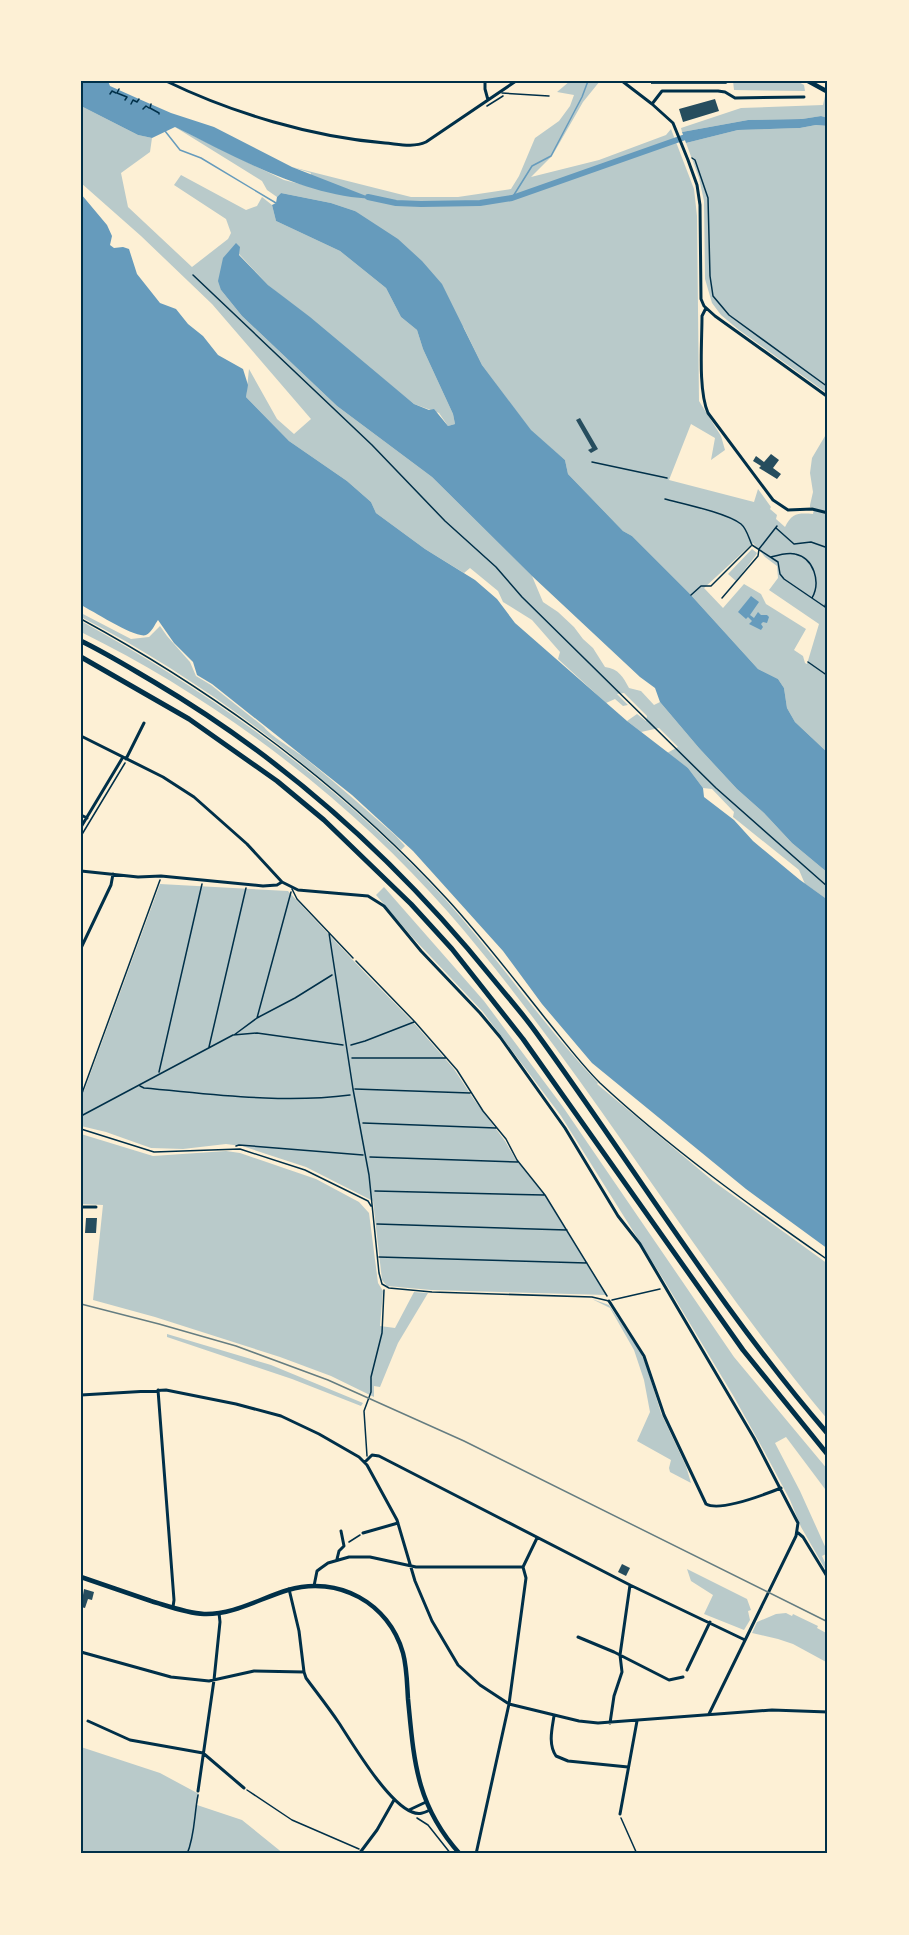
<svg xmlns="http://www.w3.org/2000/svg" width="909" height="1935" font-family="'Varela Round',sans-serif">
<rect width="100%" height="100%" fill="#fdf0d5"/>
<path fill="#b9caca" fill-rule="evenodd" d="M570 81H600L583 102 552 156 531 177 599 160 666 135 671 129 694 189 697 216 699 401 721 436 725 450 711 460 715 438 691 424 669 480 754 502 758 489 771 507 770 509 777 515 776 519 785 527C792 513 798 513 813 514L814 508 810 507V505L813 492 810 473 812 458 828 431V753L795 722 787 708 784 688 778 679 758 669 689 593 632 536 623 531 568 474 565 460 531 431 482 365 464 328 355 211 331 203 281 193 277 197 267 190 262 181 175 127 284 180 308 186 311 173 292 167 411 197H458L511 189 519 176 535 138 559 121 570 106 574 95 557 92ZM753 543 765 557 777 566 778 578 769 590 819 624 807 664 805 663 803 656 794 650 806 629 766 604 761 594 744 584 723 608 704 588Z
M733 81H797L804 85 805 91 734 90Z
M825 96 828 98V118L821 116 802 119 748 120 682 132 681 128 741 108 823 105Z
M81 106 138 135 152 138 150 152 121 173 128 207 192 267 228 239 231 233 226 219 174 185 181 175 246 210 257 206 262 197 272 205 276 221 340 251 386 288 401 317 417 330 423 349 453 414 455 424 448 426 439 413 414 404 268 285 239 254 221 290 242 316 337 406 432 477 532 576 543 602 558 612 574 627 583 639 593 648 605 667C619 669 623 677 629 688L641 691 654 705 660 702 699 748 737 789 764 813 792 843 828 873V900L805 884 799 870 733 817 734 812 712 789 703 788 688 768 667 753 678 747 659 728 641 732 627 721 637 714 646 721 647 716 624 693 617 694 628 705 623 706 615 699 606 703 558 659 560 652 532 620 503 602 498 591 470 568 464 573 425 549 376 513 371 502 347 481 289 441 246 397 249 369 277 419 294 434 311 419 212 304 141 236 81 183Z
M816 125 828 126V394L739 330 721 315 712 303 705 279 704 201 699 178 686 143 738 130 800 128Z
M752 549 757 553 756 555 736 581 728 574Z
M81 613 131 639 149 637 160 626 167 636 190 662 196 676 211 685 264 727C271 736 291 748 301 755 334 781 365 809 396 836L405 846 401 850C305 759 199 678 81 617Z
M81 621C215 695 340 785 444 898 498 958 543 1025 598 1083L597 1084 713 1181 828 1264V1420C692 1258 587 1072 448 912 348 798 217 699 81 632Z
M160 884 288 891 367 975 413 1022 454 1069 475 1101 505 1141 516 1160 545 1196 606 1295 431 1290 387 1286 382 1280 373 1201 306 1167 242 1146 226 1144 183 1149 151 1148 106 1132 81 1126V1096L83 1091H84Z
M384 887 484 1001 563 1107 734 1357 828 1470V1493L786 1437 775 1443 800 1491 828 1553 822 1556 828 1569V1574L801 1527 790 1500 764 1451 734 1397 665 1282 561 1116 483 1012 413 938 376 895Z
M81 1134 153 1156 226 1151 240 1153 316 1179 359 1202 369 1213 378 1283 383 1291 380 1326 395 1328 414 1292 428 1293 398 1343 380 1387 374 1386V1397L331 1376 280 1357 155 1317 93 1300 103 1205 81 1204Z
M592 1299 609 1305 640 1351 646 1365 661 1413 686 1466 691 1483 670 1472 669 1468 671 1460 637 1441 650 1412 644 1380 634 1350 610 1308Z
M167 1334 271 1365 363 1403 361 1406 292 1379 167 1337Z
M687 1569 747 1599 751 1610 748 1611 750 1620 744 1630 704 1614 713 1595 691 1581Z
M786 1613 792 1616 793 1614 818 1626 817 1628 828 1634V1663L793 1644 778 1639 752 1633 757 1622 776 1614Z
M81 1747 160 1773 199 1794 197 1805 242 1820 284 1854H81Z"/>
<path fill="#669bbc" d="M81 81H108L110 86 139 99 171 113 214 127 292 167 374 199C305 197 236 157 175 127L152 138 138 135 81 106Z
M821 116 828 118V126L816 125 800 128 738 130 686 143 682 132 748 120 802 119Z
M281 193 331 203 355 211 398 239 422 261 442 284 482 365 531 430 565 460 568 474 623 531 632 536 689 593 758 669 778 679 784 688 787 708 795 722 828 753V873L792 843 764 813 737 789 699 748 660 702 655 688 640 677 532 576 432 477 337 406 242 316 221 290 218 281 223 258 236 243 240 247 239 255 268 285 310 317 414 404 429 410 434 409 448 426 455 424 453 414 423 349 417 330 401 317 386 288 340 251 276 221 272 205 276 203 277 197Z
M81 194 107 225 112 236 110 245 114 248 123 247 129 249 137 274 160 303 176 309 188 324 203 336 218 355 243 369 248 385 246 397 289 441 347 481 371 502 376 513 425 549 475 580 497 599 515 623 627 721 688 768 703 788 704 797 734 820 753 841 800 880 828 900V1249L746 1189 592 1063 542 1004 503 951 413 851 352 795 212 684 197 675 193 662 174 643 158 620C155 624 152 632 146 635 136 639 93 611 81 605Z
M751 596 759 602 750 615 754 618 758 612 761 615H767L769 617 767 623 763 622 761 624 763 627 761 630 749 624 752 621 748 617 746 619 738 612Z"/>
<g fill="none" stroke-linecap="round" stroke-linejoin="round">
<path stroke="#669bbc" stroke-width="1.5" d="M165 131 180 150 201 158 276 203
M512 198 532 166 551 156 582 97 588 81"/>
<path stroke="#669bbc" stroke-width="6" d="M368 197 396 203 421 204 480 203 512 198 691 135"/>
</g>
<path fill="#264d5e" d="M651 81H730L726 84H651Z
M715 99 719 111 683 122 679 109Z
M580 418 598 449 591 453 588 450 592 448 576 420Z
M771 454 779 460 773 468 781 474 777 479 759 468 761 466 753 461 756 456 764 462Z
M86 1218H97L96 1233H85Z
M622 1564 630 1568 626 1576 618 1572Z
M84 1589 94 1592 92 1600 88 1599 85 1608 81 1607Z"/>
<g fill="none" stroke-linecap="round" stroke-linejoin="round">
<path stroke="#003049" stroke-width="1.5" d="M119 89 117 93 127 97 125 100
M110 94 112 91 116 93
M131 104 133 100 137 102 139 99
M151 104 150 108 159 113V114
M487 106 503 96
M143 109 146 106 149 108
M692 158 695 160 708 198 710 276 713 296 729 315 828 387
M193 275 372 445 445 521 496 567 522 597 716 788 828 887
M592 462 667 478
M665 499C684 504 727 513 741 524 747 529 749 539 752 545
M776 528 794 544 811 542 828 548
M752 545 778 562 780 574 784 579 828 609
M771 557C778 555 788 552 795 554 814 558 821 582 812 598
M691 595 701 586H711L751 546
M722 598 758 556 759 549 777 526
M825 607 828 593
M81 619C217 693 342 785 447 899 482 937 513 978 545 1018 563 1040 580 1063 600 1083 670 1148 749 1205 828 1260
M808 662 828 676
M81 836 125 763
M356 961 415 1022 457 1070 483 1111 506 1139 517 1160 545 1195 607 1296
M257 1018 291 892
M234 1035 257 1018 295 998 332 975
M351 1045 365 1041 414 1022
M209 1047 246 888
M352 1058H446
M159 1072 202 884
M140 1086 144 1088C213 1094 281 1104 350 1095
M355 1089 470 1093
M81 1096 160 880
M81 1116 233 1035 257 1033 343 1045
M363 1123 496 1128
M236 1146 239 1145 363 1155
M370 1157 518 1162
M375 1191 544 1195
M377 1224 567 1230
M379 1257 587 1263
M612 1300 660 1289
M367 1456 364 1411 371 1392V1377L382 1333 384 1290
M349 1542 360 1535
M247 1790 292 1820 359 1849
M417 1818 428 1825 451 1854
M621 1818 637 1854
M187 1854C195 1836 194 1815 198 1795"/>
<path stroke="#003049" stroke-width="1.5" d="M502 93 549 96
M292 889 297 899 353 958
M329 933 353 1089 369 1175 379 1273 382 1284 389 1288 432 1292 592 1297 609 1301
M81 1129 154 1152 240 1149 305 1170 368 1201 371 1206"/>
<path stroke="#003049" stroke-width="3" d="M166 81C232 113 312 137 385 143 398 144 413 148 426 142L516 81
M485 81V89L488 100
M622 81 652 104 673 123 688 160 697 185 700 205 701 299 704 306 715 316 828 397
M652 104 662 91H718L725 92 735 98 804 97
M706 308 702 316C702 343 698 390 708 413L773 500 788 510 812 509 828 513
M81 736 163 777 194 797 247 844 282 882 298 890 368 896 384 906 421 951 480 1013 500 1037 565 1128 618 1216 640 1244 754 1438 798 1523 796 1536 709 1714
M126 759 144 723
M81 815 87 818
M81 827 123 757
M81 871 138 877 161 876 263 886 277 885 282 882
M81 948 111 885 113 874
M81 1207H96
M609 1301 644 1356 664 1415 706 1504C720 1512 766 1494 781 1488
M158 1390 174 1600 173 1607
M81 1395 166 1390 236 1404 281 1416 319 1434 359 1457 367 1465 397 1520 415 1581 432 1621 458 1665 480 1685 509 1704 579 1721 598 1723 772 1710 828 1712
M365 1462 372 1455 379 1456 630 1585 745 1640
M797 1532 803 1537 828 1578
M363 1533 398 1523
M337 1559 339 1551 344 1546 341 1531
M314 1586 317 1571 321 1568 328 1563 349 1557H370L416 1567H523
M289 1589 299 1631 304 1672 306 1678C317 1693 329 1708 339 1723 354 1746 388 1803 412 1812 419 1815 424 1813 430 1810
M578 1637 614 1652 669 1680 683 1677
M81 1652 171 1677 209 1681 254 1671 304 1672
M687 1670 710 1622
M554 1716C552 1729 548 1744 556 1756L568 1761 628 1767
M88 1721 130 1740 203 1753 244 1788
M610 1723 614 1696 622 1672 620 1655 630 1585
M198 1791 214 1680 220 1622 219 1613
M409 1810 426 1802
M620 1814 637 1721
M359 1854 377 1830 394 1800
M476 1854 509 1704 526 1578 523 1567 537 1538"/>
<path stroke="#003049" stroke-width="4.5" d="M808 81 828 92
M81 1577C104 1585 128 1593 151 1601 168 1606 186 1613 204 1614 233 1615 261 1598 288 1590 338 1575 389 1603 403 1653 407 1668 407 1684 408 1699 414 1761 416 1805 460 1854"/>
<path stroke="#003049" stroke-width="5" d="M81 641C106 653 130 668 154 682 286 760 397 860 493 979 507 996 522 1013 535 1031 633 1165 719 1308 828 1434
M81 657 189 719 277 781 324 820 411 904 452 949 523 1039 743 1350 828 1455"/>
<path stroke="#657d81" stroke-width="1.5" d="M81 1304 159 1324 236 1346 328 1380 464 1441 828 1622"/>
</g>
<rect width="909" height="1935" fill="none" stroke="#fdf0d5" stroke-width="165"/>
<rect x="82" y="82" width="744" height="1770" fill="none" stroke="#003049" stroke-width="2"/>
</svg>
